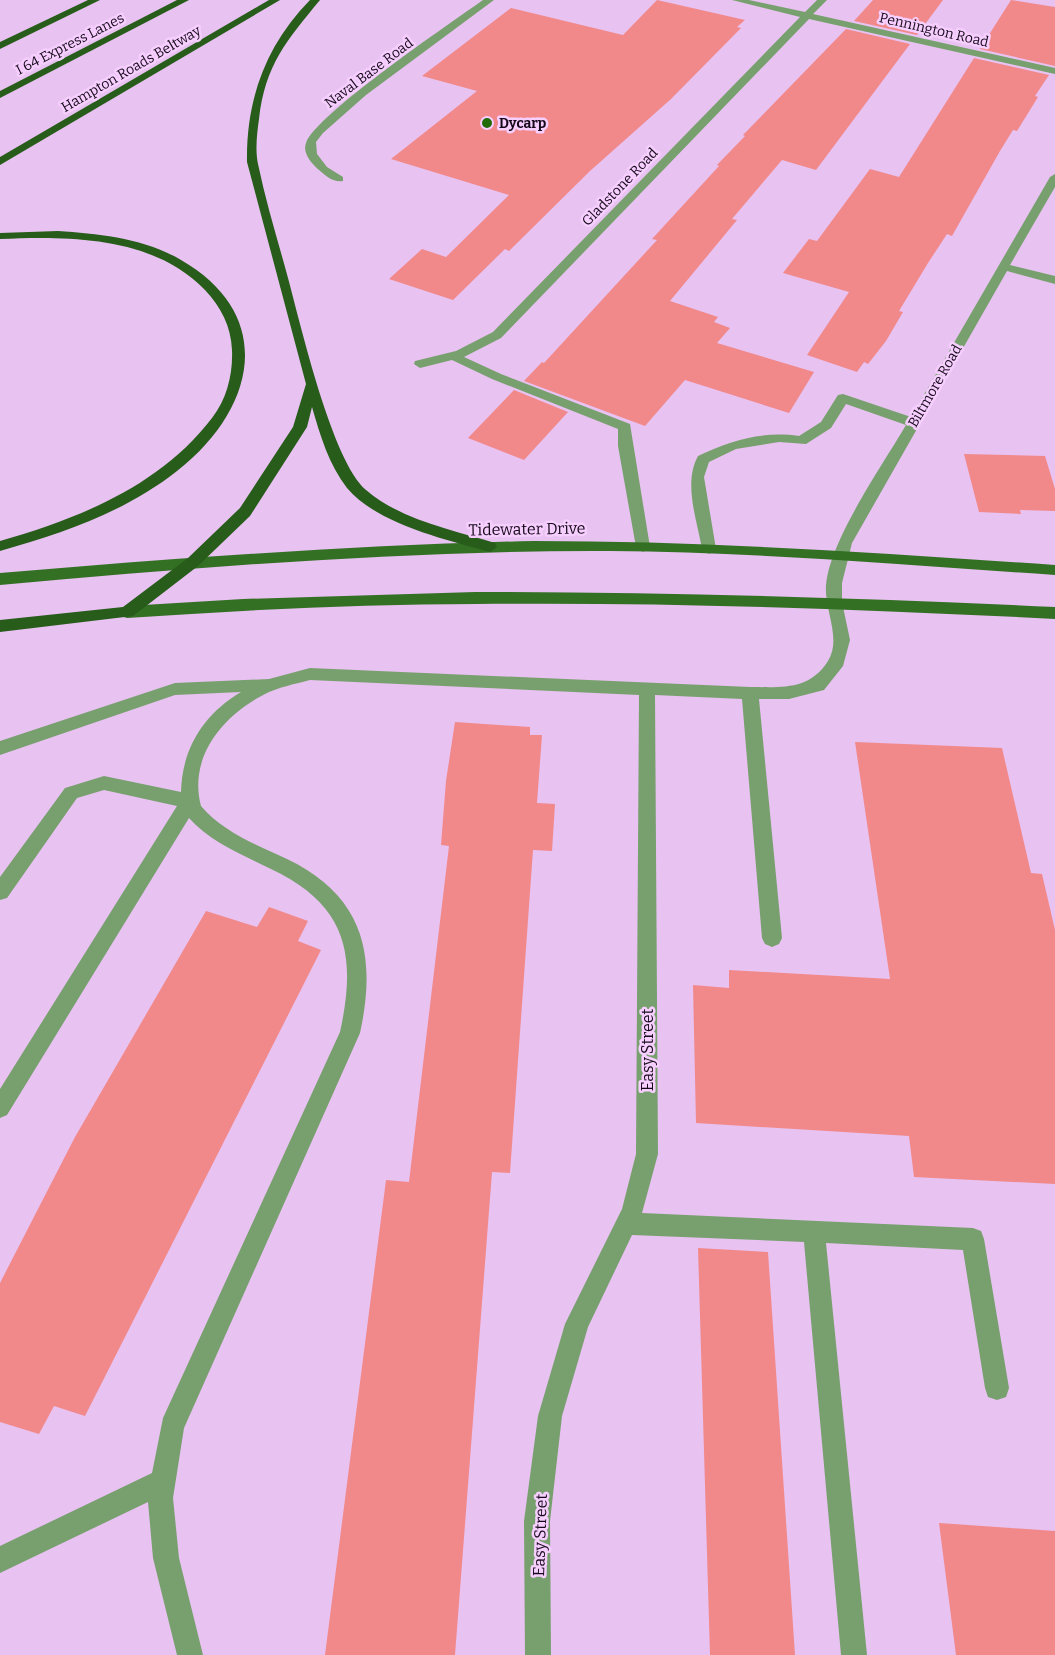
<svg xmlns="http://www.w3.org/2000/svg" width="1055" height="1655" font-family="Bitter,serif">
<rect width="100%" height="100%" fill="#e8c2f1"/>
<path fill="#f1898a" d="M657 0 745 20 737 27 741 28 671 99 590 171 509 251 505 249 453 300 389 279 422 249 446 257 509 195 391 159 477 91 422 76 511 8 623 35Z
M873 0H943L917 35 854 21Z
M1011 0 1055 7V66L980 49Z
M846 29 910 44 816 170 782 160 732 219 737 220 670 301 718 317 714 322 730 328 717 343 814 372 789 413 685 380 645 426 524 381 542 362 544 363 657 240 652 239 719 166 717 165 745 136 743 135Z
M974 58 1049 75 1035 96 1038 97 1017 131 1013 130 1000 151 952 236 947 234 928 263 899 311 903 312 886 341 868 364 864 362 857 372 807 355 849 292 783 273 809 239 817 241 870 169 899 177Z
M514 390 568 412 524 460 468 438Z
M964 454 1045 456 1055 489V511L1020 510 1021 514 979 512Z
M455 722 530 727V735H542L537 803 555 804 552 851 533 850 510 1173 492 1172 455 1655H325L386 1180 409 1182 449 846 441 845 446 781Z
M855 742 1002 748 1031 873 1042 874 1055 930V1184L914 1177 909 1136 696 1123 693 985 729 988V970L890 979Z
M269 907 308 921 298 941 321 950 85 1416 54 1406 39 1434 0 1422V1283L75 1137 206 911 257 927Z
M698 1248 768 1252 795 1655H710Z
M939 1523 1055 1531V1655H956Z"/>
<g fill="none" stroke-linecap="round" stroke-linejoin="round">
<path fill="#78a06f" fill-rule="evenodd" d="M483 0H494L366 95 323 133 316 142 317 154 327 167 343 177V181C334 183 326 176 319 170 312 164 302 153 306 143 315 115 452 22 483 0Z
M732 0H749L805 12 817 0H827L813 14 1055 68V74L809 19 501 338 464 357 501 374 630 424 650 547 643 552 636 547 618 446V429L492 379 452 360 420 368 414 364 415 361 456 351 493 332 800 17Z
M1055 174V187L1010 265 1055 276V284L1007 271 852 543 842 583V602L850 640 843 666 824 690 789 699H759L782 938 779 944 772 947 765 944 762 938 742 699 655 695 658 1154 642 1213 973 1228 981 1231 984 1239 1009 1388 1006 1397 997 1400 988 1397 985 1388 963 1250 826 1243 867 1655H841L804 1242 632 1235 588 1327 562 1416 550 1521 551 1655H525L524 1521 538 1416 565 1324 622 1209 636 1154 639 695 310 680C295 684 279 687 265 694 223 715 188 757 201 806 223 832 257 845 287 859 364 896 377 955 360 1033L184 1428 173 1498 179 1558 203 1655H177L153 1558 148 1502 0 1573V1546L152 1473 163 1418 340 1032C357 955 347 905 271 869 243 855 210 842 189 818L7 1115 0 1118V1089L177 806 104 790 77 798 7 898 0 900V877L65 788 104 776 181 792C182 748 204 714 241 692L175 695 0 755V741L175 683 269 679 310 668 750 687C781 687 809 691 828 661 842 639 824 609 826 585 830 540 882 466 906 425L846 404 831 428 806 444 779 442 736 449 709 462 704 477 716 549 709 554 702 549C697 520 683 483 698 456 731 440 762 431 799 436L821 422 838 395 843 394 911 417 1050 177Z"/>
<path fill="#337024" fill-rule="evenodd" d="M534 541C708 541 881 553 1055 565V575C907 565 758 552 610 551 406 550 203 567 0 585V573C178 558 355 545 534 541Z
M475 592C668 592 862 598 1055 607V619C862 609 670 602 477 604 360 604 243 610 127 618L121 616 119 612 121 608 127 606 243 599Z"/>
<path fill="#275c1a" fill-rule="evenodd" d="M88 0H100L0 49V42Z
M177 0H189L0 98V91Z
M269 0H280L0 165V157Z
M310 0H320C287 40 265 65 259 119 257 133 255 150 258 164 266 203 278 241 288 278 301 326 332 461 366 490 401 520 453 530 495 543L497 547 490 552C447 540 377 524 347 488 329 465 320 435 312 407L307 427 250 516 198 566 133 616 0 632V620L123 607 188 558 240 508 293 427 306 384 247 162C246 99 266 45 310 0Z
M58 231C99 234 144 238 181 260 278 316 255 410 177 471 125 512 63 533 0 551V541C80 518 160 486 212 418 227 399 233 374 232 350 231 326 221 307 205 290 153 236 69 236 0 239V233Z"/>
</g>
<circle fill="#216b08" stroke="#f6cfff" stroke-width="2" cx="487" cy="123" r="6"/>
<g text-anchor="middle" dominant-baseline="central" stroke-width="5" stroke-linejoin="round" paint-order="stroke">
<g font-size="14" fill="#160919" stroke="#f6cfff">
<text transform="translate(934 30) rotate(13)">Pennington Road</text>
<text transform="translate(70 44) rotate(-27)">I 64 Express Lanes</text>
<text transform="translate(131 69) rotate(-30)">Hampton Roads Beltway</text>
<text transform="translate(369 73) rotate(-37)">Naval Base Road</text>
<text transform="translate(620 187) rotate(-46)">Gladstone Road</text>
<text transform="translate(935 386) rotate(-60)">Biltmore Road</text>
</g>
<g font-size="14" font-weight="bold" fill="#160919" stroke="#f6cfff" text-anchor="start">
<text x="499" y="123">Dycarp</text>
</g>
<g font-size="16" fill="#160919" stroke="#f6cfff">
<text transform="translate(527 529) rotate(-1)">Tidewater Drive</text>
<text transform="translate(647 1050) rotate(-90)">Easy Street</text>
<text transform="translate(540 1535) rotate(-88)">Easy Street</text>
</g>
</g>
</svg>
